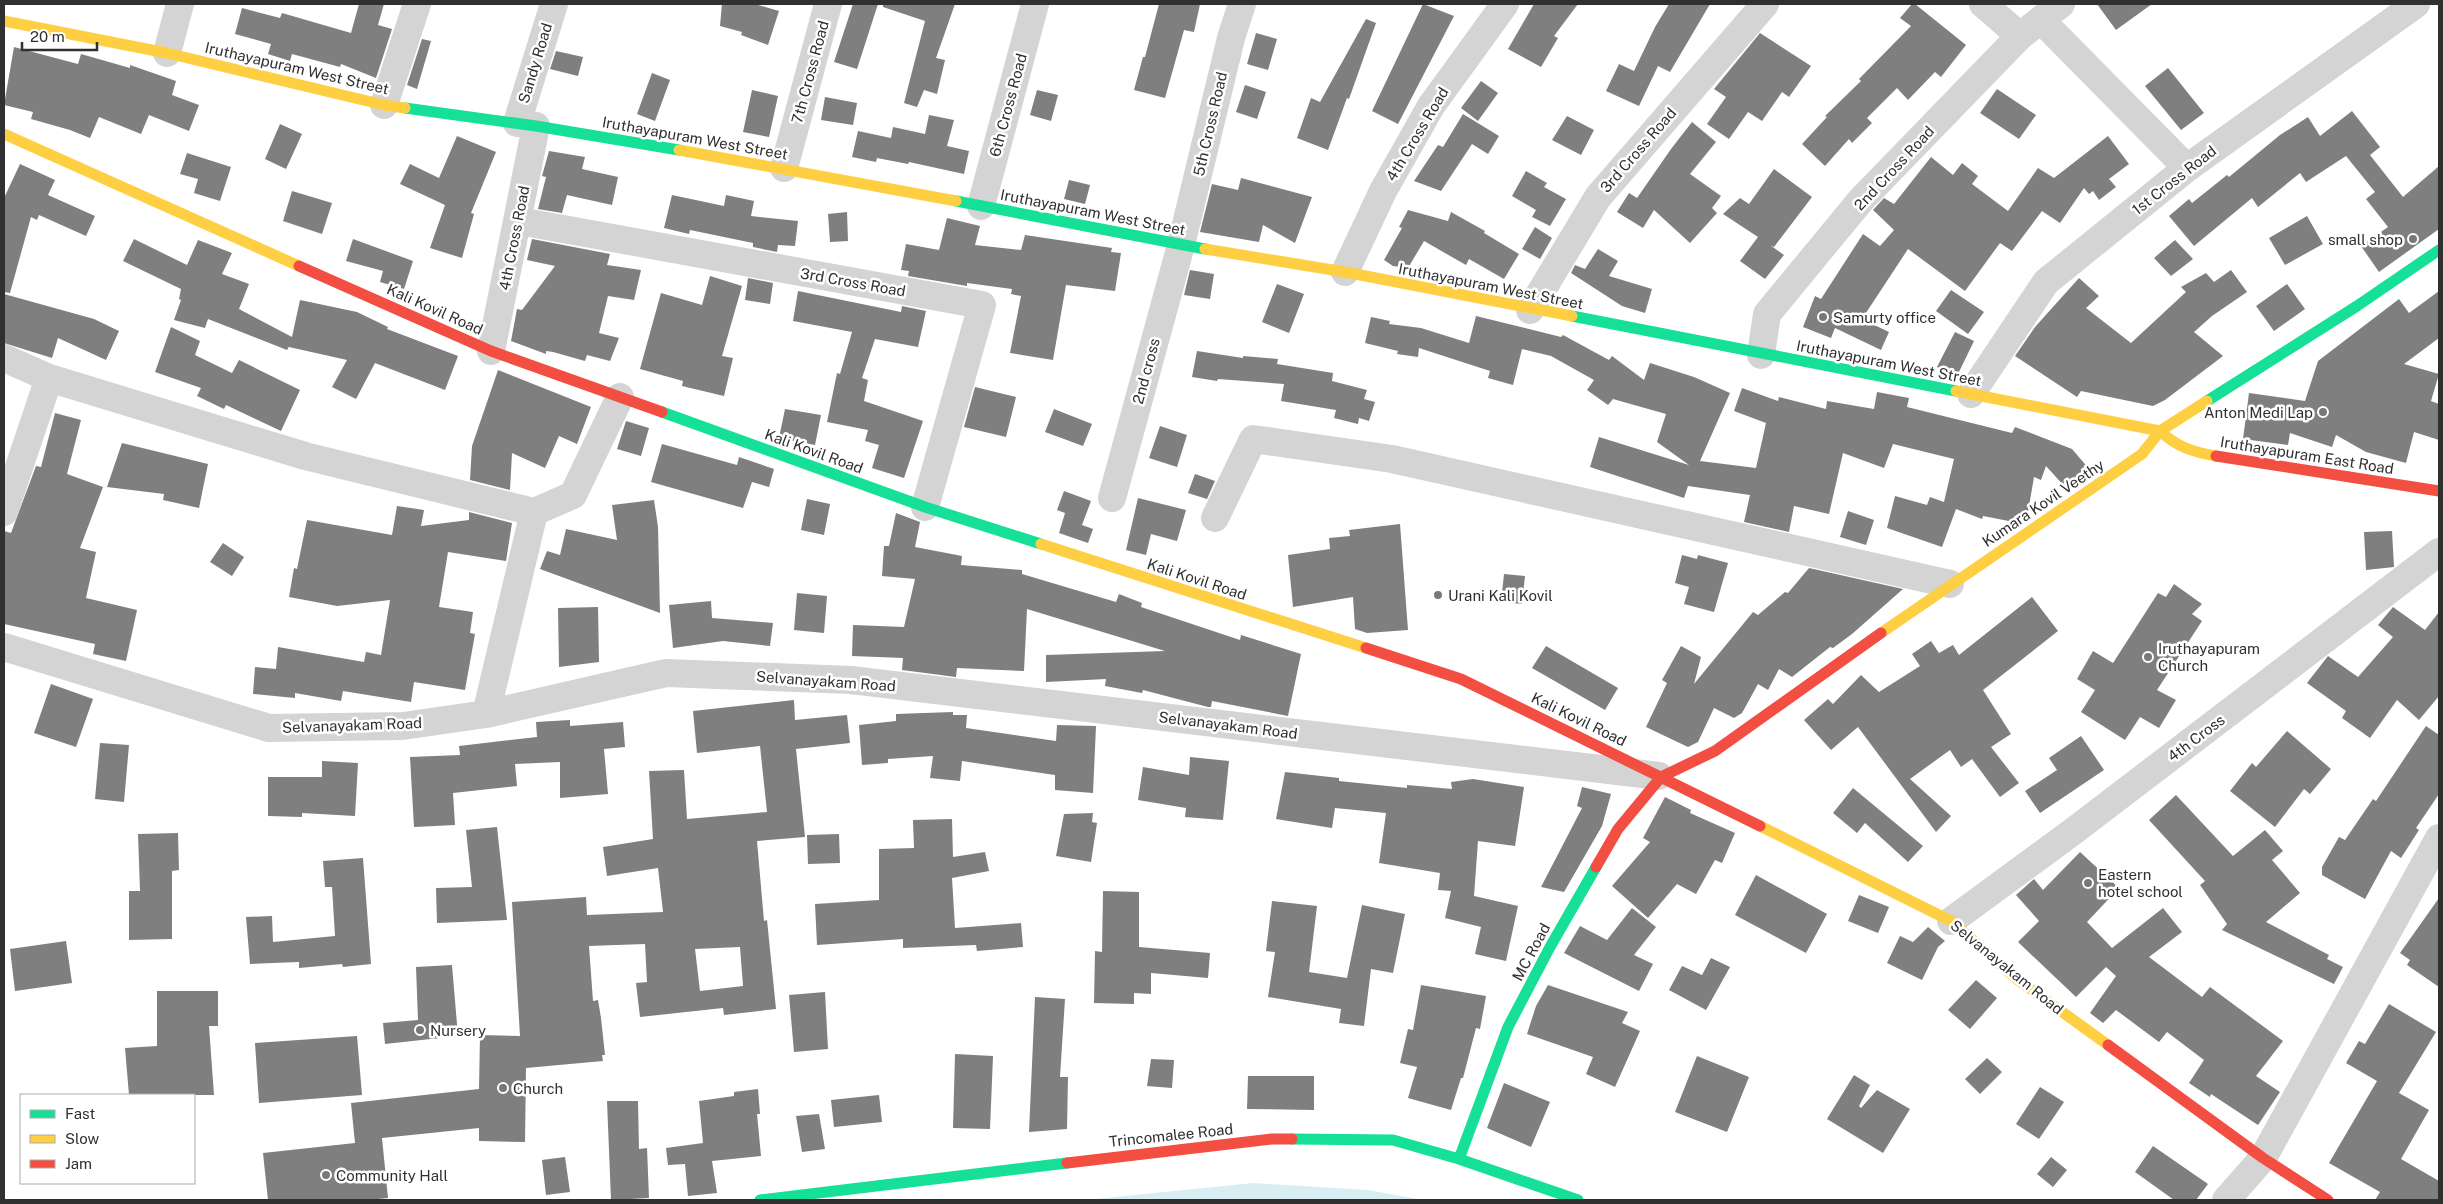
<svg xmlns="http://www.w3.org/2000/svg" width="2443" height="1204" font-family="'Public Sans',sans-serif">
<rect width="100%" height="100%" fill="#fff"/>
<path fill="#d9eef2" d="M1253 1183 1368 1190 1423 1200H1085Z"/>
<path fill="#7f7f7f" fill-rule="evenodd" d="M359 4H384L378 25 392 29 376 78 341 64 340 67 292 54 290 61 268 54 271 44 235 34 242 8 280 18 282 13 351 33Z
M722 4H755L779 11 768 45 741 35 742 32 720 26Z
M853 4H878L857 69 834 62Z
M883 4H955L936 58 945 60 937 94 924 90 917 107 904 103 925 21 883 7Z
M1159 4H1200L1194 32 1184 30 1165 98 1134 90 1143 57H1145Z
M1423 4 1454 16 1398 124 1372 111Z
M1534 4H1578L1554 36 1558 38 1541 67 1508 49Z
M1669 4H1710L1670 72 1658 66 1639 106 1606 91 1619 64 1634 71 1655 27Z
M1912 4H1915L1966 45 1941 77 1935 72 1908 100 1897 88 1867 118 1872 123 1852 143 1849 139 1825 166 1802 144 1827 117 1825 116 1861 81 1859 79 1911 26 1900 18Z
M2097 4H2152L2116 30Z
M1366 19 1376 23 1349 99 1347 98 1328 150 1297 138 1311 98 1320 102Z
M1256 33 1277 39 1268 70 1247 64Z
M1760 33 1811 66 1789 97 1782 92 1762 121 1748 112 1729 139 1707 124 1726 97 1714 89Z
M422 39 431 41 417 89 407 85Z
M14 47 78 64 81 54 130 68V65L176 81 172 95 199 105 189 131 149 115 141 134 99 117 90 138 70 130 31 119 33 112 4 105Z
M556 51 583 57 578 76 550 69Z
M2168 68 2204 113 2181 130 2145 86Z
M652 73 670 80 655 121 637 114Z
M1481 81 1498 93 1478 121 1461 108Z
M1245 85 1266 92 1257 119 1236 112Z
M1997 89 2036 115 2019 139 1980 113Z
M752 90 778 96 769 137 743 132Z
M1037 90 1058 95 1051 121 1030 115Z
M825 97 857 103 853 125 821 120Z
M2352 111 2380 147 2370 155 2403 197 2439 166V229L2379 272 2361 246 2388 227 2366 199 2375 192 2346 156 2306 182 2300 173 2258 207 2252 198 2194 246 2169 216 2189 199 2192 203 2227 175 2229 177 2280 135 2308 117 2320 136Z
M1463 114 1499 136 1488 154 1472 144 1441 191 1414 181 1438 145 1443 147Z
M929 115 954 120 947 146 969 151 964 174 909 162 908 164 877 158 876 162 852 157 858 131 891 138 893 127 925 134Z
M1567 116 1594 130 1581 155 1552 140Z
M1692 122 1716 142 1690 174 1721 196 1712 208 1717 213 1690 243 1654 210 1643 228 1617 212 1629 193 1637 198 1671 149Z
M280 124 302 134 286 169 265 159Z
M457 136 496 152 471 213 474 214 462 258 430 248 445 205 400 184 410 164 439 178Z
M2108 136 2129 164 2109 179 2116 187 2099 200 2093 191 2089 194 2084 188 2060 223 2042 211 2012 251 2000 243 1965 291 1908 249 1862 319 1889 332 1881 350 1835 328 1831 338 1803 327 1815 296 1821 299 1863 234 1880 246 1894 230 1873 210 1884 198 1894 204 1931 157 1953 175 1962 163 1978 176 1972 184 2008 211 2038 168 2054 178Z
M549 151 585 157 582 169 618 177 612 205 567 195 562 213 538 209 546 177 542 176Z
M187 153 231 167 220 201 194 193 198 179 180 174Z
M20 164 55 180 48 195 95 216 86 236 39 215 37 220 31 217 10 293 4 292V198Z
M1774 169 1812 197 1774 247 1770 245 1784 255 1765 279 1740 261 1758 237 1723 214 1740 198 1749 204Z
M1526 171 1547 183 1544 187 1566 199 1550 226 1532 217 1536 210 1512 196Z
M1241 178 1312 197 1295 243 1263 225 1259 242 1200 232 1212 184 1238 190Z
M1069 180 1090 185 1085 204 1064 199Z
M292 191 332 203 322 234 283 221Z
M672 195 724 206 726 195 754 201 751 216 798 221 795 246 778 245 777 252 753 247V243L690 230 689 234 664 228Z
M1408 210 1448 221 1451 212 1485 231 1484 233 1519 254 1504 279 1469 259 1466 265 1424 241 1408 268 1393 266 1384 260 1402 228 1399 227Z
M847 212 848 241 830 242 828 214Z
M2307 216 2323 244 2285 265 2269 238Z
M947 218 980 226 975 245 1021 250 1025 235 1112 248 1111 252 1121 253 1115 291 1066 285 1053 360 1010 353 1021 296 1011 294 1012 289 967 283V286L908 276 909 271 901 270 906 244 939 250Z
M1535 227 1552 238 1540 259 1522 249Z
M134 239 187 265 198 240 232 253 222 274 249 284 239 309 292 337 300 300 357 312 388 327 387 329 458 356 445 390 375 363 356 399 332 387 347 360 289 347 290 345 287 350 208 319 205 328 174 320 181 300 179 299 181 289 123 261Z
M353 239 413 261 404 289 380 282 383 271 346 261Z
M532 239 610 254 607 265 641 270 634 300 608 296 599 333 619 338 610 361 587 355 585 361 553 352 546 351V354L511 341 517 309 522 310 555 266 527 260Z
M2175 240 2193 259 2171 276 2154 258Z
M1598 249 1618 261 1609 276 1652 289 1645 313 1622 306 1571 273 1575 265 1585 269Z
M1190 270 1214 274 1210 299 1184 295Z
M2231 270 2247 292 2212 316 2194 332 2223 356 2165 400 2153 406 2081 391 2077 397 2015 356 2035 327 2079 278 2099 296 2086 308 2131 343 2186 292 2181 287 2206 273 2214 282Z
M710 276 742 286 722 356 733 358 724 396 682 386 683 381 640 369 661 293 702 305Z
M748 278 773 283 770 304 745 300Z
M1277 284 1304 294 1289 333 1262 322Z
M2287 284 2305 309 2274 331 2256 306Z
M1951 290 1984 312 1968 334 1936 311Z
M798 291 901 312 902 306 926 311 918 347 875 339 862 378 868 380 864 401 923 421 904 478 872 468 879 445 865 441 868 430 827 422 837 373 840 374 852 332 793 321Z
M2439 291V338L2404 364 2439 374 2431 401 2439 404V440L2414 432 2406 463 2366 452 2336 435 2332 447 2290 433 2288 445 2243 439 2249 393 2305 401 2318 361 2399 299 2409 313Z
M4 294 94 319 119 331 106 360 58 338 52 358 4 343Z
M1476 316 1561 337 1563 335 1609 360 1612 356 1644 380 1650 363 1694 377 1730 393 1700 461 1756 468 1766 423 1734 411 1742 388 1778 401 1779 397 1826 409 1827 401 1874 409 1877 392 1909 398 1907 407 2012 433 2015 427 2072 449 2090 470 2065 487 2046 466 2041 480 2034 477 2028 512 2014 522 1983 516 1982 519 1956 509 1942 547 1887 528 1895 496 1927 505 1930 497 1944 502 1954 459 1893 444 1884 468 1843 453 1829 514 1794 506 1789 532 1744 522 1750 495 1688 486 1684 498 1590 467 1599 437 1689 465 1657 442 1666 414 1613 399 1608 405 1587 390 1594 380 1551 356 1522 349 1513 385 1488 378 1490 371 1419 348 1418 357 1397 354 1398 351 1365 343 1371 317 1390 321 1389 324 1421 328 1469 343Z
M171 327 200 341 195 355 232 373 239 360 300 390 281 431 226 405 224 409 197 396 201 388 155 372Z
M1955 332 1974 341 1957 376 1937 367Z
M1197 351 1243 358V356L1278 359 1277 364 1333 373 1332 381 1367 390 1364 399 1375 402 1369 421 1359 418 1358 424 1334 418 1336 410 1281 401 1284 384 1218 379 1217 381 1192 377Z
M498 370 591 407 577 444 559 436 545 468 512 453 510 490 470 480 472 446Z
M975 387 1016 397 1006 437 964 427Z
M785 409 821 415 815 445 779 438Z
M1054 409 1092 424 1083 446 1045 432Z
M55 413 81 420 67 474 103 487 80 548 96 552 86 598 137 610 126 661 93 654 95 644 4 624V531L11 533 36 466 41 467Z
M626 421 649 428 641 456 617 449Z
M1160 426 1187 435 1177 467 1149 458Z
M122 443 208 464 199 508 163 500 164 494 107 487Z
M662 444 737 465 739 457 774 469 769 487 752 482 743 508 651 482Z
M1195 474 1215 481 1207 499 1188 493Z
M1064 491 1091 501 1082 525 1093 529 1088 543 1059 533 1065 513 1057 510Z
M1138 498 1186 510 1177 541 1151 534 1146 555 1126 550Z
M807 499 830 504 824 535 801 530Z
M654 500 658 527 660 613 540 569 547 551 560 555 566 529 617 540 612 505Z
M397 506 424 510 421 526 469 520V512L512 523 506 561 448 552 439 607 473 612 470 633 475 634 465 690 414 682 411 702 343 691 341 701 295 693V698L253 694 255 667 276 669 278 647 364 662 366 652 381 655 390 600 337 606 289 597 294 568 297 569 307 520 392 535Z
M1848 511 1874 520 1866 545 1840 537Z
M896 513 920 522 915 547 962 556 961 565 1022 570V574L1116 602 1119 594 1142 603 1141 607 1240 640 1241 635 1301 654 1288 716 1212 701 1211 707H1208L1143 690 1142 693 1105 686 1106 679 1046 682V655L1165 651 1027 609 1024 671 957 668 956 677 902 670 903 658 852 656 853 625 904 627 915 579 882 576 884 546H889Z
M1400 524 1408 630 1367 633 1355 629 1353 597 1293 607 1288 555 1330 549 1329 538 1350 536 1349 530Z
M2392 531 2394 567 2366 570 2364 532Z
M223 543 244 557 232 576 210 562Z
M1682 555 1697 559 1698 555 1728 563 1714 612 1684 604 1689 587 1675 583Z
M1809 568 1903 589 1852 634 1833 648 1830 647 1792 677 1779 669 1768 690 1758 684 1742 713 1734 718 1714 708 1698 742 1688 747 1646 727 1667 683 1662 680 1681 646 1701 657 1694 684 1753 612 1758 615 1785 592 1788 593Z
M1504 574 1525 576 1522 604 1501 602Z
M2174 584 2202 604 2192 614 2202 621 2157 690 2176 700 2159 728 2140 717 2125 740 2081 712 2095 690 2077 679 2093 651 2113 663 2158 593 2166 597Z
M797 593 827 596 824 633 794 630Z
M2032 597 2058 631 1983 690 2011 734 1991 747 2019 783 2000 797 1972 759 1961 767 1950 750 1910 779 1951 816 1936 832 1858 727 1831 750 1804 720 1828 699 1833 704 1861 675 1879 692 1920 666 1912 654 1931 641 1939 653 1953 645 1959 655Z
M711 601 712 618 773 623 770 646 723 641 673 648 669 605Z
M598 607 599 662 559 667 558 608Z
M2393 607 2425 630 2439 612V696L2419 720 2397 700 2370 738 2342 718 2346 711 2307 683 2328 656 2358 677 2393 637 2378 625Z
M1546 646 1618 688 1605 710 1532 668Z
M51 684 93 699 76 747 34 733Z
M794 700 795 720 847 715 850 743 796 749 805 837 757 841 764 921 767 920 776 1009 724 1015 723 1008 640 1017 636 983 647 982 645 944 589 946 593 1001 598 1000 601 1018 605 1055H602L603 1061 526 1068 525 1142 479 1141V1128L382 1138 388 1198 368 1200H268L263 1153 355 1143 351 1103 479 1089 480 1035 520 1036 512 902 586 897 587 915 663 912 658 868 607 876 603 847 653 839 649 771 684 770 687 819 767 812 760 746 697 753 693 711ZM740 947 743 986 700 991 695 949Z
M953 712V715H967L966 728 1056 741 1057 725 1096 726 1093 793 1055 790V775L962 761 960 781 930 778 933 756 888 759V763L862 765 859 725 896 721V714Z
M570 720V726L623 722 625 747 604 749 608 794 560 798V762L515 764 517 786 453 793 455 825 414 827 410 757 460 755 459 746 537 737 536 722Z
M2426 726 2439 735V794L2416 828 2419 830 2401 858 2391 851 2365 899 2322 875V867L2339 837 2345 840 2373 799 2376 801Z
M2287 731 2331 769 2310 794 2304 789 2275 827 2230 791 2252 763 2256 767Z
M2081 736 2104 770 2040 813 2025 791 2057 770 2049 758Z
M100 743 129 745 124 802 95 799Z
M1190 757 1229 761 1223 820 1185 817 1186 808 1138 800 1143 767 1189 775Z
M322 761 358 763 355 816 302 813V817L268 816V777H322Z
M1285 772 1339 778V781L1407 788V785L1452 789 1451 782 1473 779 1524 787 1515 846 1478 841 1474 896 1518 906 1506 961 1475 954 1481 927 1445 918 1451 891 1438 890 1440 873 1379 863 1386 813 1335 808 1332 828 1276 819Z
M1582 787 1611 794 1602 826 1564 892 1541 887 1582 808 1577 806Z
M1853 788 1923 846 1908 862 1865 823 1857 833 1833 813Z
M2176 795 2233 856 2265 830 2283 851 2272 860 2300 893 2266 922 2329 955 2327 959 2343 967 2334 984 2222 930 2227 924 2200 885 2205 881 2149 820Z
M1665 797 1691 810 1690 813 1735 833 1722 863 1715 860 1696 894 1677 884 1648 918 1612 886 1650 842 1643 838Z
M1093 813 1092 822 1097 823 1091 862 1056 856 1064 814Z
M952 819 953 857 985 852 989 871 952 878 955 928 1021 923 1023 947 977 951 976 945 903 948V939L817 945 815 904 879 900V849L914 848 913 820Z
M497 827 507 920 437 923 436 888 472 887 466 830Z
M178 833 179 870 172 871V939L129 940V891H140L138 834Z
M839 834 840 863 808 864 807 835Z
M2080 852 2119 888 2087 922 2112 948 2163 908 2182 932 2149 957 2202 997 2210 987 2283 1041 2256 1076 2280 1092 2258 1125 2211 1094 2210 1097 2189 1083 2204 1060 2167 1032 2159 1042 2116 1010 2103 1023 2090 1013 2116 976 2106 967 2076 997 2018 942 2039 921 2016 895 2034 879 2043 890Z
M363 858 371 964 343 967 342 964 299 968V962L250 964 246 917 272 916 273 942 335 936 332 887H325L323 861Z
M1756 875 1827 914 1806 953 1735 915Z
M1103 891 1139 892V947L1210 953 1208 978 1151 973V994L1134 993V1004L1094 1003 1095 951 1102 952Z
M1859 895 1889 907 1878 933 1848 921Z
M2439 898V987L2407 965 2410 960 2400 953Z
M1272 901 1317 906 1309 972 1347 978 1362 905 1405 914 1393 973 1371 969 1364 1026 1339 1023 1341 1009 1268 997 1275 952 1266 951Z
M1632 908 1656 927 1634 955 1653 964 1639 991 1564 953 1580 926 1607 940Z
M1928 927 1945 941 1938 947 1922 980 1887 963 1900 936 1913 942Z
M66 941 72 983 15 991 10 949Z
M1711 958 1730 967 1706 1010 1669 990 1682 966 1702 975Z
M452 965 458 1036 385 1044 383 1023 418 1020 416 967Z
M1976 980 1997 998 1970 1029 1948 1010Z
M1421 985 1486 996 1480 1029 1476 1028 1463 1078H1461L1451 1110 1408 1098 1417 1067 1400 1063 1408 1029 1413 1030Z
M1548 985 1628 1012 1622 1023 1640 1031 1615 1087 1586 1074 1593 1057 1527 1034 1536 1006Z
M157 991H218V1026H209L214 1095H129L125 1048 157 1046Z
M825 992 828 1049 794 1052 789 995Z
M1035 997 1065 999 1060 1077H1068L1067 1129 1029 1132Z
M2389 1004 2436 1032 2399 1093 2429 1110 2401 1159 2439 1181V1200H2375L2380 1192 2329 1163 2377 1081 2346 1063 2359 1041 2365 1044Z
M357 1036 362 1095 259 1103 255 1043Z
M955 1054 993 1056 990 1129 953 1128Z
M1697 1056 1749 1077 1727 1132 1675 1112Z
M1987 1058 2002 1072 1980 1094 1965 1079Z
M1151 1059 1174 1060 1172 1088 1147 1086Z
M1854 1075 1870 1085 1859 1106 1861 1108 1877 1090 1910 1109 1883 1153 1827 1119Z
M1248 1076H1314V1110L1247 1109Z
M1504 1083 1550 1102 1531 1147 1487 1128Z
M2040 1087 2064 1102 2039 1139 2016 1124Z
M758 1089 760 1114H757L761 1156 712 1161 717 1193 688 1196 685 1164 668 1165 666 1148 703 1143 699 1101 734 1096V1092Z
M879 1095 882 1122 834 1127 831 1100Z
M607 1101H638L639 1149 647 1148 649 1198 611 1200Z
M819 1114 825 1149 802 1152 796 1116Z
M2153 1146 2208 1184 2196 1200H2174L2135 1172Z
M565 1157 570 1192 546 1195 542 1160Z
M2051 1157 2067 1170 2053 1187 2037 1174Z"/>
<g fill="none" stroke-linecap="round" stroke-linejoin="round">
<path stroke="#d4d4d4" stroke-width="28" d="M1983 4 2020 36
M2041 20 2187 168
M167 53 180 4
M384 105 417 4
M517 123 554 4
M784 168 828 4
M981 206 1035 4
M519 221 982 305 925 507
M1345 272 1383 191 1431 106 1505 4
M1530 310 1598 197 1765 4
M491 351 536 126
M1761 355 1767 314 1861 200 2020 36 2061 4
M4 358 49 378
M1971 394 2046 282 2187 168 2416 4
M1112 498 1181 245 1231 38 1242 4
M4 512 49 378 305 456 534 512
M1215 518 1253 439 1392 459 1950 584
M4 647 269 728 403 726 486 714 666 673 851 680 1659 776
M486 714 534 512 573 495 620 397
M1951 921 2071 833 2439 552
M2226 1200 2263 1158 2439 838"/>
<path stroke="#16e098" stroke-width="11" d="M405 108 536 126 679 150
M956 201 1205 249
M1572 316 1956 391
M2207 401 2357 306 2439 250
M662 412 925 507 1041 544
M1292 1139 1393 1140 1459 1159 1578 1200
M1459 1159 1508 1027 1550 947 1596 867
M760 1200 1067 1163"/>
<path stroke="#ffcf43" stroke-width="11" d="M4 21 167 53 384 105 405 108
M4 134 299 266
M679 150 956 201
M1205 249 1345 272 1572 316
M1956 391 2160 431C2177 447 2193 452 2216 456
M1041 544 1366 648
M1881 633 2142 454 2160 431 2207 401
M1760 826 1951 921 2018 980 2108 1045"/>
<path stroke="#f24e42" stroke-width="11" d="M299 266 491 351 662 412
M2216 456 2439 491
M1366 648 1461 679 1760 826
M1596 867 1618 829 1661 777 1715 751 1881 633
M2108 1045 2263 1158 2328 1200
M1067 1163 1272 1139H1292"/>
</g>
<g fill="#787878" stroke="#fff" stroke-width="2">
<circle cx="2413" cy="239" r="5"/>
<circle cx="1823" cy="317" r="5"/>
<circle cx="2323" cy="412" r="5"/>
<circle cx="1438" cy="595" r="5"/>
<circle cx="2148" cy="657" r="5"/>
<circle cx="2088" cy="883" r="5"/>
<circle cx="420" cy="1030" r="5"/>
<circle cx="503" cy="1088" r="5"/>
<circle cx="326" cy="1175" r="5"/>
</g>
<g text-anchor="middle" dominant-baseline="central" stroke-width="5" stroke-linejoin="round" paint-order="stroke">
<g font-size="15" fill="#303030" stroke="#fff">
<text transform="translate(535 63) rotate(-73)">Sandy Road</text>
<text transform="translate(297 68) rotate(13)">Iruthayapuram West Street</text>
<text transform="translate(810 72) rotate(-75)">7th Cross Road</text>
<text transform="translate(1008 105) rotate(-75)">6th Cross Road</text>
<text transform="translate(1210 124) rotate(-77)">5th Cross Road</text>
<text transform="translate(1417 134) rotate(-59)">4th Cross Road</text>
<text transform="translate(695 138) rotate(10)">Iruthayapuram West Street</text>
<text transform="translate(1638 150) rotate(-49)">3rd Cross Road</text>
<text transform="translate(1894 168) rotate(-47)">2nd Cross Road</text>
<text transform="translate(2174 180) rotate(-38)">1st Cross Road</text>
<text transform="translate(1093 212) rotate(11)">Iruthayapuram West Street</text>
<text transform="translate(514 238) rotate(-79)">4th Cross Road</text>
<text transform="translate(853 282) rotate(10)">3rd Cross Road</text>
<text transform="translate(1491 286) rotate(11)">Iruthayapuram West Street</text>
<text transform="translate(435 309) rotate(24)">Kali Kovil Road</text>
<text transform="translate(1889 363) rotate(11)">Iruthayapuram West Street</text>
<text transform="translate(1146 371) rotate(-75)">2nd cross</text>
<text transform="translate(814 451) rotate(20)">Kali Kovil Road</text>
<text transform="translate(2307 455) rotate(9)">Iruthayapuram East Road</text>
<text transform="translate(2043 503) rotate(-34)">Kumara Kovil Veethy</text>
<text transform="translate(1197 579) rotate(18)">Kali Kovil Road</text>
<text transform="translate(826 681) rotate(4)">Selvanayakam Road</text>
<text transform="translate(1579 719) rotate(26)">Kali Kovil Road</text>
<text transform="translate(352 725) rotate(-2)">Selvanayakam Road</text>
<text transform="translate(1228 725) rotate(7)">Selvanayakam Road</text>
<text transform="translate(2196 738) rotate(-37)">4th Cross</text>
<text transform="translate(1531 952) rotate(-62)">MC Road</text>
<text transform="translate(2007 967) rotate(39)">Selvanayakam Road</text>
<text transform="translate(1171 1135) rotate(-6)">Trincomalee Road</text>
</g>
<g font-size="15" fill="#303030" stroke="#fff" text-anchor="start">
<text x="2403" y="239" text-anchor="end">small shop</text>
<text x="1833" y="317">Samurty office</text>
<text x="2313" y="412" text-anchor="end">Anton Medi Lap</text>
<text x="1448" y="595">Urani Kali Kovil</text>
<text x="2158" y="648">Iruthayapuram<tspan x="2158" dy="17">Church</tspan></text>
<text x="2098" y="874">Eastern<tspan x="2098" dy="17">hotel school</tspan></text>
<text x="430" y="1030">Nursery</text>
<text x="513" y="1088">Church</text>
<text x="336" y="1175">Community Hall</text>
</g>
</g>
<rect width="2443" height="1204" fill="none" stroke="#303030" stroke-width="10"/>
<rect x="20" y="1094" width="175" height="90" fill="#ffffff" stroke="#acacac"/>
<rect x="30" y="1110" width="25" height="8" fill="#16e098" stroke="#acacac"/>
<text x="65" y="1119" font-size="15" fill="#303030">Fast</text>
<rect x="30" y="1135" width="25" height="8" fill="#ffcf43" stroke="#acacac"/>
<text x="65" y="1144" font-size="15" fill="#303030">Slow</text>
<rect x="30" y="1160" width="25" height="8" fill="#f24e42" stroke="#acacac"/>
<text x="65" y="1169" font-size="15" fill="#303030">Jam</text>
<path d="M22 42v8h75v-8" fill="none" stroke="#303030" stroke-width="2.5"/>
<text x="30" y="42" font-size="15" fill="#303030" stroke="#ffffff" stroke-width="4" paint-order="stroke">20 m</text>
</svg>
